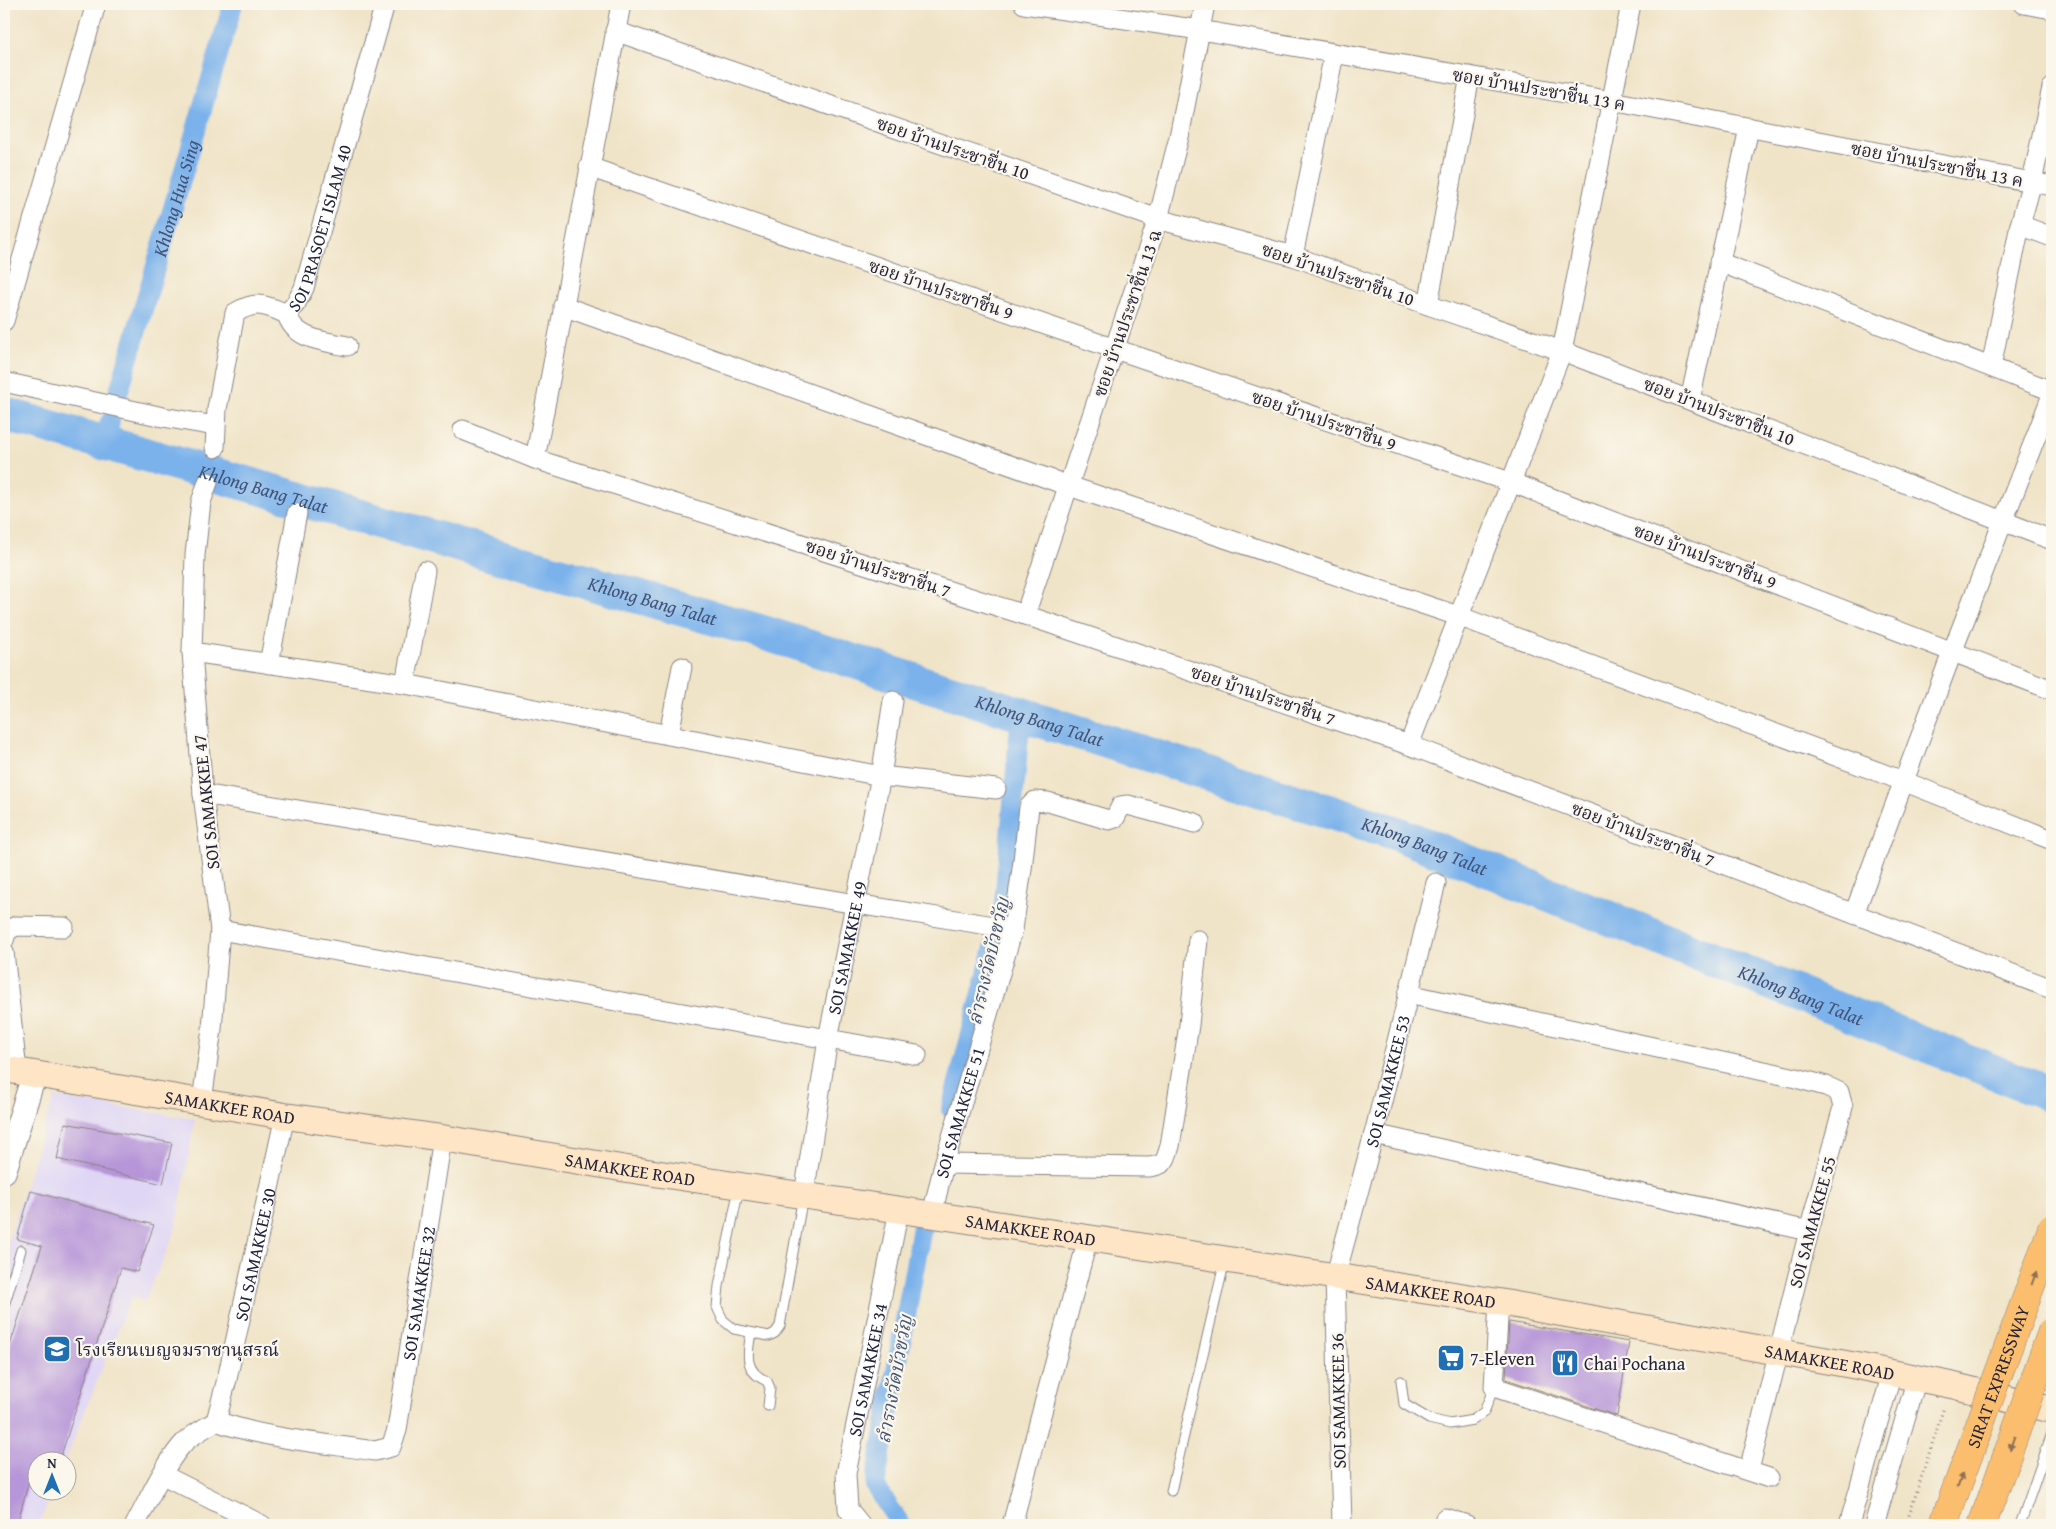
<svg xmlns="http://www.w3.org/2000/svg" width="2056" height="1529" font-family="'Gentium Book Plus','Noto Serif Thai',serif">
<rect width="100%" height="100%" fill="#fbf7ec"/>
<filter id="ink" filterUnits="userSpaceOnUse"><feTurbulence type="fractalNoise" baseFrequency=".02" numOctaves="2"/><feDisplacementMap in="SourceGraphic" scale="10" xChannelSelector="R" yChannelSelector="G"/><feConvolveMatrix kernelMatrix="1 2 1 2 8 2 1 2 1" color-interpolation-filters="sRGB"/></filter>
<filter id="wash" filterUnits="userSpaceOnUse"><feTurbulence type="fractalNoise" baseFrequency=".0096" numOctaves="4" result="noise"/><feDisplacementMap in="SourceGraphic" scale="20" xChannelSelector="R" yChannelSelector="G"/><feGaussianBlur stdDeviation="1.12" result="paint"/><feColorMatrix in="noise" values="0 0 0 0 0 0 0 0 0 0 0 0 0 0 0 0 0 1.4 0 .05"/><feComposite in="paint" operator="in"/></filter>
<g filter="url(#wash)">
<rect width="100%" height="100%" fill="#f0e4c8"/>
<path fill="#dfd5f5" d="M54 1097 195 1119 175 1232 145 1301 131 1297 65 1461 38 1462V1492H52L39 1525H4V1254Z"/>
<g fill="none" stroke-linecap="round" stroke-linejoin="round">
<g stroke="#7cb2eb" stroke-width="20">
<path id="s1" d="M119 391 233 4"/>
<path d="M104 443 110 422"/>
<path d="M951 1109 1003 914 1021 714"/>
<path d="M901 1525 875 1486 922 1227"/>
</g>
<path stroke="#7cb2eb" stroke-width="35" id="s2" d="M4 414 755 630 1393 832 2052 1095"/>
</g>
<g id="blocks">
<path fill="#b695d8" d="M65 1123 172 1143 163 1184 57 1159Z
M31 1191 154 1225 137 1272 121 1268 59 1462H34L17 1525H4V1364L42 1246 17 1239Z
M1509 1322 1629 1342 1617 1416 1506 1379Z"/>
</g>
</g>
<g filter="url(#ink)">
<use href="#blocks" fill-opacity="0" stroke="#898382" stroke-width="1"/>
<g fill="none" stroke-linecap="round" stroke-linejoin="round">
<g stroke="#898382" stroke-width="11">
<path id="service" d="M739 1188 719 1286 717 1307 723 1320 734 1329 769 1336 775 1333 780 1326 803 1196
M4 1306 21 1250
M751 1333C747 1354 744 1372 767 1381L770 1388 768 1406
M1401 1381 1404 1404 1429 1419 1450 1424 1473 1420 1484 1412 1494 1387
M1171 1491 1225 1260
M2020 1525 2052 1433"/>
</g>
<g stroke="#898382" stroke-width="21">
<g id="minor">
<path d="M1024 4 1200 30 1612 101 2052 186"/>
<path d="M2024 4 2052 9"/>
<path d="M615 31 1158 219 1293 256 1428 305 1562 351 2052 540"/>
<path d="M589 167 1115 349 1510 482 2052 690"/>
<path d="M2020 225 2052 237"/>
<path d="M1293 256 1334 54"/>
<path d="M1719 262 2052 391"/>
<path d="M1428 305 1470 76"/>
<path d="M563 306 1069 486 1458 616 1903 781 2052 840"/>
<path d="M287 314C294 340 324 341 347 346"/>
<path d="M4 321 96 4"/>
<path d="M1991 367 2020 225 2032 182 2052 88"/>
<path d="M4 382 163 417 215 426"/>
<path d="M1690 400 1749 128"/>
<path d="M463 430 535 459 1025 615 1409 745 2052 989"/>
<path id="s3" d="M215 448 217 409 235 313C257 300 264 305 287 314L296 303 304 288 385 4"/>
<path d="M535 459 621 4"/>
<path d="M1025 615 1158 219 1179 137 1205 4"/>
<path d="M192 652 405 684 881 776 996 789"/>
<path d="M269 664 297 513"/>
<path d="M405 684 425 571"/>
<path d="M669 734 682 667"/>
<path d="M1409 745 1562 351 1631 4"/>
<path d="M203 794 856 904 1013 929"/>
<path d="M1854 914 1953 650 2052 395"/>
<path d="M220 930 917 1055"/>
<path d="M4 940 7 931 16 926 64 927"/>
<path d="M4 952 17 1071"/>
<path d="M1408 994 1796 1078 1826 1086 1839 1092 1843 1107 1809 1231 1749 1470"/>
<path d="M202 1101 212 1029 220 930 203 794 192 652 195 555 201 502 208 482"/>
<path d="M1374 1134 1809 1231"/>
<path d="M944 1164 1149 1167C1166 1165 1165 1161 1170 1146L1189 1025 1198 940"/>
<path id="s4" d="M804 1195 828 1039 881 776 893 701"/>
<path id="s5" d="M932 1215 944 1164 1013 929 1022 869 1029 807 1035 801 1048 802 1109 820 1115 818 1121 806 1128 805 1195 823"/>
<path d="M1499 1302 1494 1387 1769 1478"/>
<path id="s6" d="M216 1421C267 1439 322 1443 375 1451L391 1447 397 1430 442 1138"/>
<path id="s7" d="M216 1421 227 1379 285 1116"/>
<path d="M163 1475 262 1525"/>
<path d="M1445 1518 1467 1525"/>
<path d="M135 1525C149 1499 162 1469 181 1446 190 1435 204 1429 216 1421"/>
<path id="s8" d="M861 1525 848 1509 846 1474 899 1210"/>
<path d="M1012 1525 1088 1238"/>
<path id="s9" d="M1342 1525 1335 1278 1374 1134 1436 883"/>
<path d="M1849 1525 1892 1373"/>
<path d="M1874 1525 1917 1378"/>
</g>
</g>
<g stroke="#898382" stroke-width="26">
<path id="tertiary" d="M4 1171 34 1075"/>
</g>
<g stroke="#898382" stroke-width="28">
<g id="secondary">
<path id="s10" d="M4 1069 285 1116 442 1138 627 1169 1088 1238 1499 1302 1857 1366 1951 1385 2052 1410"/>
</g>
</g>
<path stroke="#898382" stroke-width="3" stroke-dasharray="1 4" stroke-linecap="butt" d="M1906 1525 1944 1407"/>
<use href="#service" stroke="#fff" stroke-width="9"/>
<use href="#minor" stroke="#fff" stroke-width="19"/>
<use href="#tertiary" stroke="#fff" stroke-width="24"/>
<use href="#secondary" stroke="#fde5c5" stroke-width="26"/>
<g stroke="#898382" stroke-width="29" stroke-linecap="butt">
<g id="motorway-bridge">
<path id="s11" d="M1943 1525 2052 1228"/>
<path d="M1982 1525 2052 1331"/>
</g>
</g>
<use href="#motorway-bridge" stroke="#fbbe6e" stroke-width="28"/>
</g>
<defs><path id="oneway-solid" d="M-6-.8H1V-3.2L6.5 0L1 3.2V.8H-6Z" transform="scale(1.25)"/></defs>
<g fill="#8e7054">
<use href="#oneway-solid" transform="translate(2034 1278) rotate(-70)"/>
<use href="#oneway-solid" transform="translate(2012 1443) rotate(110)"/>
<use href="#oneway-solid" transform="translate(1960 1480) rotate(-70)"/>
</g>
</g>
<defs>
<g id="school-square" transform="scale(1.4375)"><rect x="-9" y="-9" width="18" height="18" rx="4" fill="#1f6fb2" stroke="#fbf7ec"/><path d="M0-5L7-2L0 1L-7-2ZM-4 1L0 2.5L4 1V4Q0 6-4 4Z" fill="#fff"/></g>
<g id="supermarket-square" transform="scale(1.4375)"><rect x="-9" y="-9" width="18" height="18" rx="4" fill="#1f6fb2" stroke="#fbf7ec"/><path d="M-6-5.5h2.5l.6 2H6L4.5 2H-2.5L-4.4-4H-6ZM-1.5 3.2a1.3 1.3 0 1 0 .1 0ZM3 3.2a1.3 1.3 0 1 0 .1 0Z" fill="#fff"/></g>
<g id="restaurant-square" transform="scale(1.4375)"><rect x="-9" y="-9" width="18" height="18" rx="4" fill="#1f6fb2" stroke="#fbf7ec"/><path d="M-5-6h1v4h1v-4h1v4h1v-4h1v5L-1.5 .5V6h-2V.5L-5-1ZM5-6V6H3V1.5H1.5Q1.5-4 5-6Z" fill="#fff"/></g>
</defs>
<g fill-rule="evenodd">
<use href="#school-square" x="57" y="1349"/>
<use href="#supermarket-square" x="1451" y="1358"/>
<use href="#restaurant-square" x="1565" y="1363"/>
</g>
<g text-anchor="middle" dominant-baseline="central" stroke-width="4.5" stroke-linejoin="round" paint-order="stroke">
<g font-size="18" fill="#22223b" stroke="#fbf7ec">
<text transform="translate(1539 89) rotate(10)">ซอย บ้านประชาชื่น 13 ค</text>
<text transform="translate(953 148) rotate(19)">ซอย บ้านประชาชื่น 10</text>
<text transform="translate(1937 164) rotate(11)">ซอย บ้านประชาชื่น 13 ค</text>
<text stroke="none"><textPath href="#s3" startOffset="285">SOI PRASOET ISLAM 40</textPath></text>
<text transform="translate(1338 274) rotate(19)">ซอย บ้านประชาชื่น 10</text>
<text transform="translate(941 289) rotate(19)">ซอย บ้านประชาชื่น 9</text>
<text transform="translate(1127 313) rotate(-71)">ซอย บ้านประชาชื่น 13 ฉ</text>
<text transform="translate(1719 411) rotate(21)">ซอย บ้านประชาชื่น 10</text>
<text transform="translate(1324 420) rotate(19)">ซอย บ้านประชาชื่น 9</text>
<text transform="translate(1705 556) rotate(21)">ซอย บ้านประชาชื่น 9</text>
<text transform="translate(878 568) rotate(18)">ซอย บ้านประชาชื่น 7</text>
<text transform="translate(1263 695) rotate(19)">ซอย บ้านประชาชื่น 7</text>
<text transform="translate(206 802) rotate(-96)">SOI SAMAKKEE 47</text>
<text transform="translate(1643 834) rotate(21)">ซอย บ้านประชาชื่น 7</text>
<text stroke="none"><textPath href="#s4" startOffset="251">SOI SAMAKKEE 49</textPath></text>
<text stroke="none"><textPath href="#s9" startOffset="451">SOI SAMAKKEE 53</textPath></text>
<text stroke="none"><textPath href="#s10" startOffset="229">SAMAKKEE ROAD</textPath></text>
<text stroke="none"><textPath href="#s5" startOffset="106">SOI SAMAKKEE 51</textPath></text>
<text stroke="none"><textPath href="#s10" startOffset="634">SAMAKKEE ROAD</textPath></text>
<text transform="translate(1812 1222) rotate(-75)">SOI SAMAKKEE 55</text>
<text stroke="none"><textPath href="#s10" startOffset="1039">SAMAKKEE ROAD</textPath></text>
<text stroke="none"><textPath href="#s7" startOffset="171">SOI SAMAKKEE 30</textPath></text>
<text stroke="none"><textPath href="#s10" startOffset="1444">SAMAKKEE ROAD</textPath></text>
<text stroke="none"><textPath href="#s6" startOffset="335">SOI SAMAKKEE 32</textPath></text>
<text stroke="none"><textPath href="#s10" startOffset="1849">SAMAKKEE ROAD</textPath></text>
<text stroke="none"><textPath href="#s8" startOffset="162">SOI SAMAKKEE 34</textPath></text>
<text stroke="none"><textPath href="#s11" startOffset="158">SIRAT EXPRESSWAY</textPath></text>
<text transform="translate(1338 1401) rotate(-91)">SOI SAMAKKEE 36</text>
</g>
<g font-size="18" fill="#22223b" stroke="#fbf7ec" text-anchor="start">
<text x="76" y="1349">โรงเรียนเบญจมราชานุสรณ์</text>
<text x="1470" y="1358">7-Eleven</text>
<text x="1584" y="1363">Chai Pochana</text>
</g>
<g font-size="19" font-style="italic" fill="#425479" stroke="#fbf7ec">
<text stroke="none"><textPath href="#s1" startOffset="201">Khlong Hua Sing</textPath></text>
<text stroke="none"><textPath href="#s2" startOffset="270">Khlong Bang Talat</textPath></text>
<text stroke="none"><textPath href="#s2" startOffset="675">Khlong Bang Talat</textPath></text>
<text stroke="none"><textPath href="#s2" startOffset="1080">Khlong Bang Talat</textPath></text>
<text stroke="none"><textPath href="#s2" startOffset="1485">Khlong Bang Talat</textPath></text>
<text transform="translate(988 961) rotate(-77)">ลำรางวัดบัวขวัญ</text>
<text stroke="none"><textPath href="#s2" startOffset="1890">Khlong Bang Talat</textPath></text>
<text transform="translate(894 1379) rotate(-80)">ลำรางวัดบัวขวัญ</text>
</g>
</g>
<rect width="2056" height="1529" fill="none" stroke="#fbf7ec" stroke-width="20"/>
<g transform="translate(52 1476)"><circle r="24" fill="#fbf7ec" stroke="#a4a2a5"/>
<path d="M0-4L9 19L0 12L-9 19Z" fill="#1f6fb2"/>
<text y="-8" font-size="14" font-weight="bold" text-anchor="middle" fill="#22223b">N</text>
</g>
</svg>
